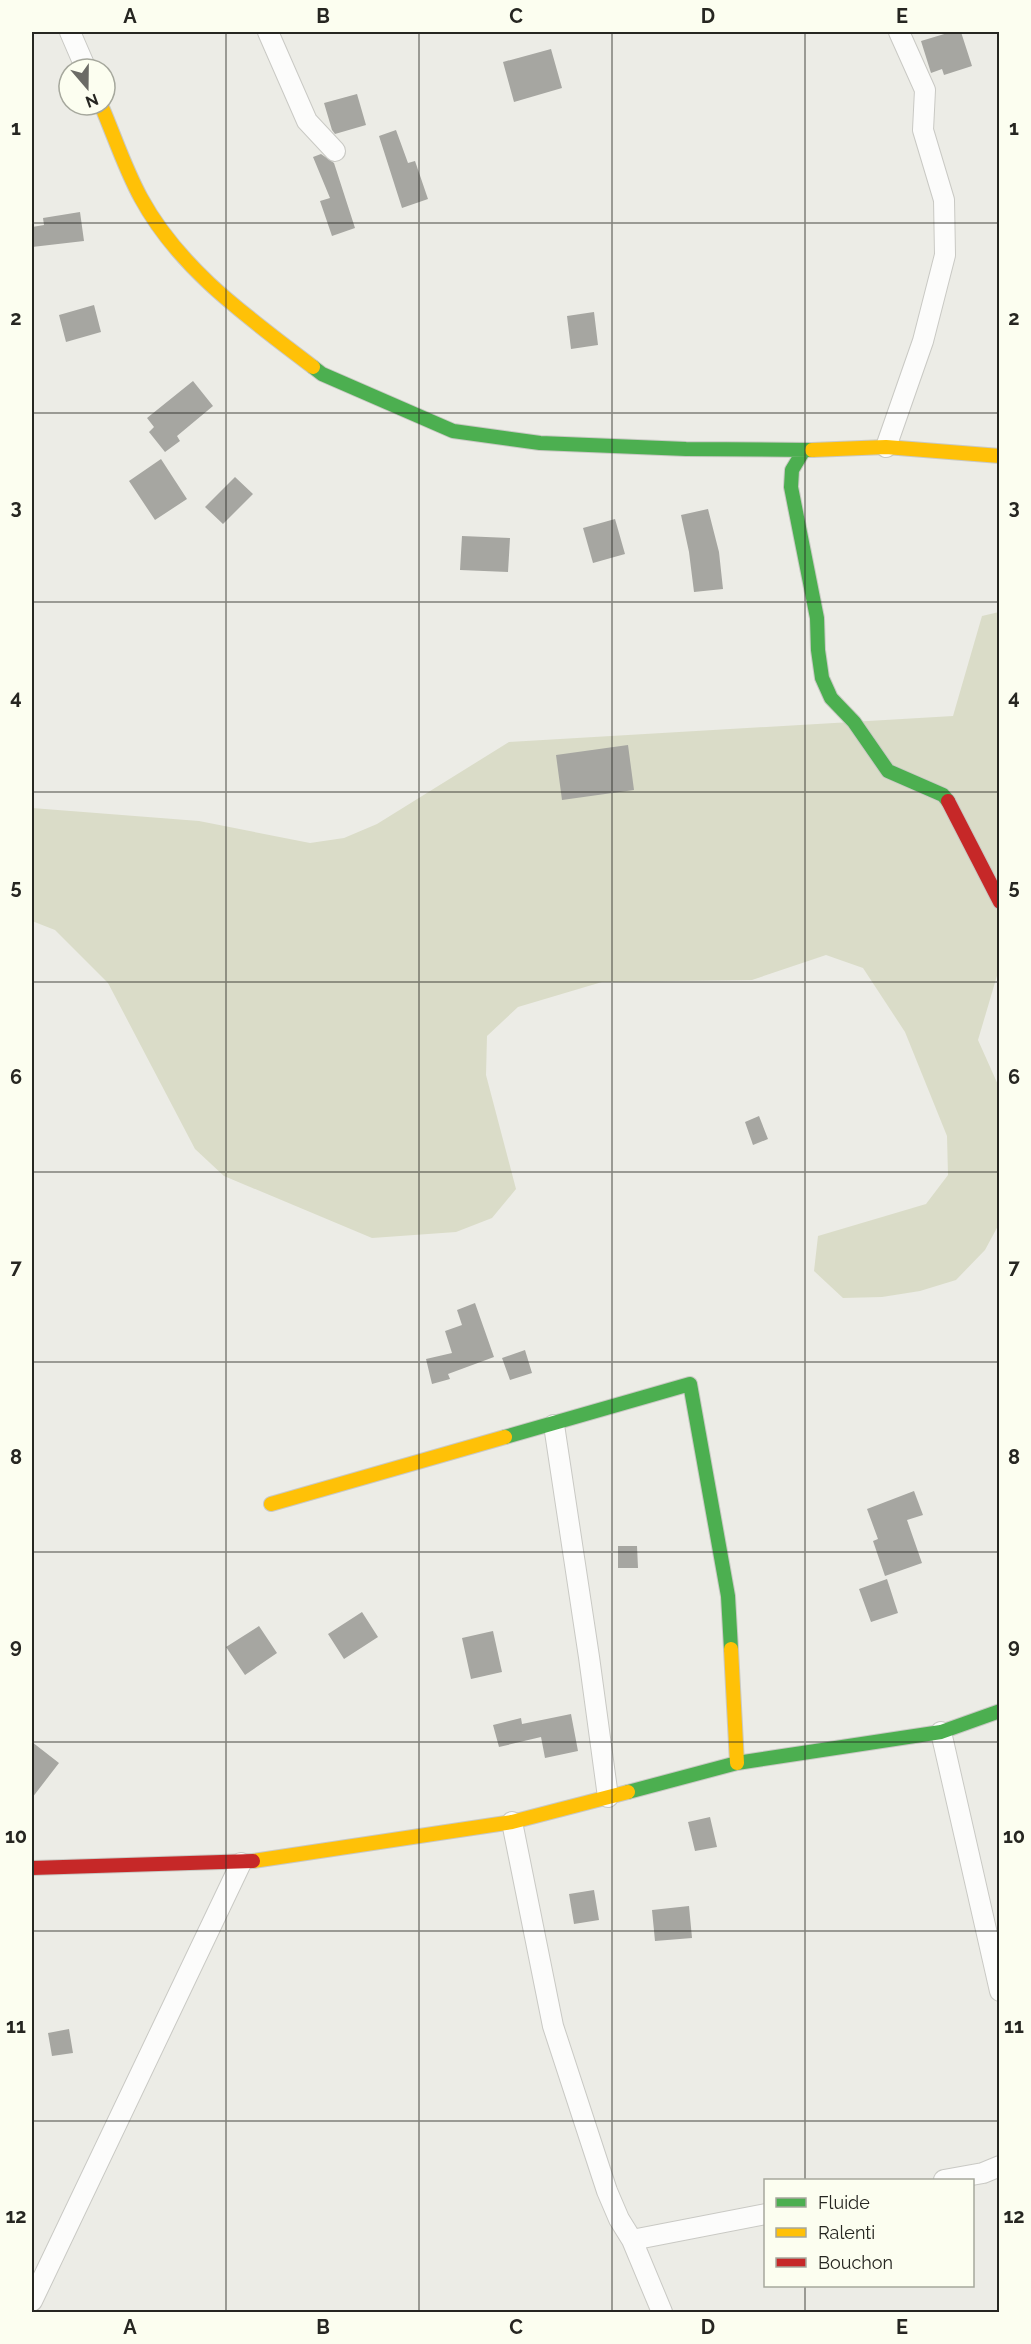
<svg xmlns="http://www.w3.org/2000/svg" width="1031" height="2344" font-family="Raleway,sans-serif">
<rect width="100%" height="100%" fill="#ecece6"/>
<path fill="#dadcc8" d="M999 612V969L978 1040 999 1087V1224L985 1250 956 1280 920 1291 882 1297 843 1298 814 1271 818 1236 926 1204 948 1175 947 1136 905 1032 863 968 826 955 752 980 602 982 518 1007 487 1036 486 1075 516 1189 492 1218 456 1232 372 1238 224 1176 195 1149 108 983 55 930 32 921V808L199 821 310 843 344 838 377 824 509 742 953 716 982 616Z"/>
<path fill="#a6a6a1" d="M951 32H961L972 66 944 75 942 69 931 73 921 41Z
M551 49 562 88 514 102 503 62Z
M357 94 366 125 335 134 332 130 324 103Z
M396 130 408 163 415 161 428 199 402 208 379 136Z
M321 154 334 163 355 228 332 236 320 201 330 198 313 157Z
M80 212 84 241 32 247V227L44 225 43 218Z
M94 305 101 332 66 342 59 315Z
M594 312 598 345 571 349 567 316Z
M193 381 213 406 177 436 180 441 165 452 149 432 154 427 147 418Z
M161 459 187 499 155 520 129 481Z
M235 477 253 494 223 524 205 507Z
M708 509 719 552 723 589 694 592 689 552 681 515Z
M615 519 625 554 593 563 583 528Z
M462 536 510 538 508 572 460 570Z
M628 745 634 790 562 800 556 755Z
M759 1116 768 1139 753 1145 745 1122Z
M475 1303 494 1357 448 1374 450 1379 432 1384 426 1359 452 1353 445 1331 462 1325 457 1310Z
M525 1350 532 1373 510 1380 502 1358Z
M914 1491 923 1515 907 1520 922 1563 885 1576 873 1541 878 1539 867 1509Z
M618 1546H637L638 1568H618Z
M887 1579 898 1613 871 1622 859 1589Z
M362 1612 378 1637 344 1659 328 1634Z
M259 1626 277 1653 245 1675 226 1647Z
M493 1631 502 1672 471 1679 462 1638Z
M571 1714 578 1751 545 1758 541 1737 499 1747 493 1725 521 1718 522 1724Z
M32 1742 59 1763 32 1798Z
M710 1817 717 1847 695 1851 688 1822Z
M594 1890 599 1920 574 1924 569 1894Z
M689 1906 692 1938 655 1941 652 1910Z
M69 2029 73 2053 52 2056 48 2033Z"/>
<g fill="none" stroke-linecap="round" stroke-linejoin="round">
<g stroke="#c9c9c4" stroke-width="22">
<path id="street" d="M70 32 86 69
M268 32 307 121 335 151
M886 447 923 341 945 255 944 200 923 130 925 90 899 32
M554 1425 589 1657 608 1797
M941 1732 1000 1991
M512 1822 553 2026 607 2191 619 2219 632 2240 662 2312
M944 2180 983 2173 1000 2166
M632 2240 766 2214
M32 2301 241 1863"/>
</g>
<g stroke="#c9c9c4" stroke-width="16">
<path id="fast" d="M313 367 322 374 453 431 540 443 686 449 812 450
M804 450 792 470 791 487 817 618 818 650 822 678 831 698 854 722 888 771 943 795 948 801
M505 1437 690 1384 728 1596 731 1649
M628 1792 737 1763 941 1732 1000 1711"/>
</g>
<g stroke="#c9c9c4" stroke-width="16">
<path id="slow" d="M101 105C114 135 125 169 141 198 180 270 249 318 313 367
M812 450 886 447 1000 456
M271 1504 505 1437
M731 1649 737 1763
M253 1861 512 1822 628 1792"/>
</g>
<g stroke="#c9c9c4" stroke-width="16">
<path id="jam" d="M948 801 1000 902
M32 1868 253 1861"/>
</g>
<use href="#street" stroke="#fcfcfb" stroke-width="20"/>
<use href="#fast" stroke="#4caf50" stroke-width="14"/>
<use href="#slow" stroke="#ffc107" stroke-width="14"/>
<use href="#jam" stroke="#c62828" stroke-width="14"/>
</g>
<path fill="none" stroke="#262621" stroke-width="1.5" stroke-opacity="0.55" d="M226 32V2312M419 32V2312M612 32V2312M805 32V2180M32 223H1000M32 413H1000M32 602H1000M32 792H1000M32 982H1000M32 1172H1000M32 1362H1000M32 1552H1000M32 1742H1000M32 1931H1000M32 2121H1000M805 2286V2312"/>
<rect width="1031" height="2344" fill="none" stroke="#fcfef0" stroke-width="66"/>
<rect x="764" y="2179" width="210" height="108" fill="#fcfef0" stroke="#a6a89d" stroke-width="1.5"/>
<rect x="776" y="2198" width="30" height="9" fill="#4caf50" stroke="#a6a89d" stroke-width="1.5"/>
<text x="818" y="2209" font-size="18" fill="#262621">Fluide</text>
<rect x="776" y="2228" width="30" height="9" fill="#ffc107" stroke="#a6a89d" stroke-width="1.5"/>
<text x="818" y="2239" font-size="18" fill="#262621">Ralenti</text>
<rect x="776" y="2258" width="30" height="9" fill="#c62828" stroke="#a6a89d" stroke-width="1.5"/>
<text x="818" y="2269" font-size="18" fill="#262621">Bouchon</text>
<g transform="translate(87 87) rotate(160)"><circle r="28" fill="#fcfef0" stroke="#a6a89d" stroke-width="1.5"/>
<path d="M0-4.5L10 22L0 15L-10 22Z" fill="#6b6b66"/>
<text y="-9" font-size="16" font-weight="bold" text-anchor="middle" fill="#262621">N</text>
</g>
<rect x="33" y="33" width="965" height="2278" fill="none" stroke="#262621" stroke-width="2"/>
<g font-size="20" text-anchor="middle" font-weight="bold" fill="#262621">
<text x="130" y="23">A</text>
<text x="323" y="23">B</text>
<text x="516" y="23">C</text>
<text x="708" y="23">D</text>
<text x="902" y="23">E</text>
<text x="16" y="135">1</text>
<text x="1014" y="135">1</text>
<text x="16" y="325">2</text>
<text x="1014" y="325">2</text>
<text x="16" y="514">3</text>
<text x="1014" y="514">3</text>
<text x="16" y="704">4</text>
<text x="1014" y="704">4</text>
<text x="16" y="894">5</text>
<text x="1014" y="894">5</text>
<text x="16" y="1084">6</text>
<text x="1014" y="1084">6</text>
<text x="16" y="1274">7</text>
<text x="1014" y="1274">7</text>
<text x="16" y="1464">8</text>
<text x="1014" y="1464">8</text>
<text x="16" y="1653">9</text>
<text x="1014" y="1653">9</text>
<text x="16" y="1843">10</text>
<text x="1014" y="1843">10</text>
<text x="16" y="2033">11</text>
<text x="1014" y="2033">11</text>
<text x="16" y="2223">12</text>
<text x="1014" y="2223">12</text>
<text x="130" y="2334">A</text>
<text x="323" y="2334">B</text>
<text x="516" y="2334">C</text>
<text x="708" y="2334">D</text>
<text x="902" y="2334">E</text>
</g>
</svg>
